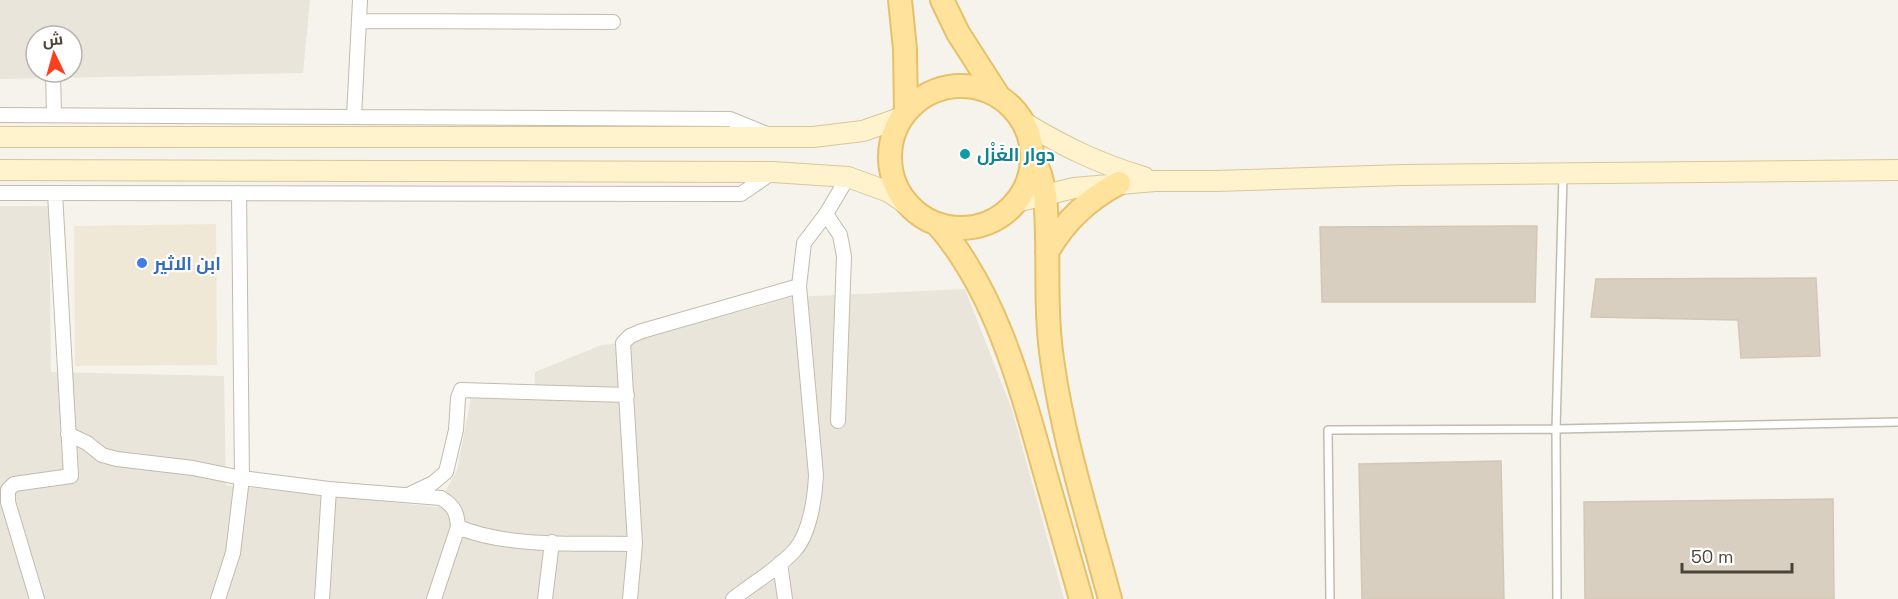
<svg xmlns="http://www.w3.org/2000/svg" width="1898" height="599" font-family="'Space Grotesk',Cairo,sans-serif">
<rect width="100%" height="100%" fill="#f6f3ec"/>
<path fill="#eae5da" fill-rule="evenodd" d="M0 0H310L303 73 0 79ZM36 36H72V72H36Z
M0 206H49L51 372 224 376 226 485 437 507 457 470 471 398 534 400 535 372 599 346 642 339 792 297 965 289 1012 410 1064 599H0Z"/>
<path fill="#efe8d6" d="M216 224 217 365 75 366 74 226Z"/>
<path fill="#d8cfc1" stroke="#d3c7b4" stroke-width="1.5" d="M1537 226 1535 302H1322L1320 227Z
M1816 278 1820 356 1741 358 1738 320 1591 317 1596 279Z
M1501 461 1504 599H1362L1359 464Z
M1833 499 1834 599H1585L1584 502Z"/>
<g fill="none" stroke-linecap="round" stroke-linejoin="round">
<g stroke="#c2bbae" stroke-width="10">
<path id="lane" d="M1330 599 1328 430 1556 429 1898 422
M1557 599 1556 429 1563 176"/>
</g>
<g stroke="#c2bbae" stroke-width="16">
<path id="street" d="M359 21 613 22
M53 72 54 115
M0 115 730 119 767 134
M354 117 360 0
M0 193 741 194 773 172
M826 214 840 235 844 256 838 421
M68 434 87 443 102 455 117 459 193 468 242 478 329 489 441 498C454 506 457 512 458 527 508 548 580 543 635 544
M408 495 433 483 446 472 456 430 458 398 461 390 627 395
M780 563 785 599
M37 599 8 502V490L14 484 71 476 55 193
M218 599 233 553 242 478 239 193
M322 599 329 489
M434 599 458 527
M545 599 552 542
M630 599 635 544 623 343 630 336 642 331 799 286
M733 599C753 583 778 569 795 550 810 533 815 497 816 475L799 286 804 243 826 214 848 177"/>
</g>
<g stroke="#d6c79b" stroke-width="22">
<path id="secondary" d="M1023 122C1065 147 1097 163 1144 177
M0 137H813L863 131 903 117
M0 170 773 172 848 177 889 192 909 206
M1016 202 1074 188 1155 181H1216L1402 175 1898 170"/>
</g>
<g stroke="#e6c16a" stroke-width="26">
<path id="primary" d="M900 0 905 49 906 112
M942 0 958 33 999 97
M890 157a71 71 0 1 1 142 0a71 71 0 1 1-142 0Z
M1032 154 1040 174 1045 194C1050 249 1044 304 1052 359 1063 440 1089 520 1110 599
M938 225C994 290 1019 380 1042 462 1055 508 1068 553 1081 599
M1047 252C1065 221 1087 200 1119 183"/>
</g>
<use href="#lane" stroke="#fff" stroke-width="7"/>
<use href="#street" stroke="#fff" stroke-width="14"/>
<use href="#secondary" stroke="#fff3cd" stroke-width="20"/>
<use href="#primary" stroke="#ffe39c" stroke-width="22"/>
</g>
<circle fill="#0f9aa8" stroke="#fff" stroke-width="2" cx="965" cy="154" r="6"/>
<circle fill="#3f7fe0" stroke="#fff" stroke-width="2" cx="142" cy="263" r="6"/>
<g text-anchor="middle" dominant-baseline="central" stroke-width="4.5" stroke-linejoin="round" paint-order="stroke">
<g font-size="18" font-weight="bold" fill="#0d838f" stroke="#fff" text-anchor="start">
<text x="977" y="154">دوار الغَزْل</text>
</g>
<g font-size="18" font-weight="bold" fill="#366cbe" stroke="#fff" text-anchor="start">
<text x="154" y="263">ابن الاثير</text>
</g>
</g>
<g transform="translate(54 54) rotate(355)"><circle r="28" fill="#ffffff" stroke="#b7b4b0" stroke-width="1.5"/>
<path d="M0-4.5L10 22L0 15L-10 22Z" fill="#fc3f1d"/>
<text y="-9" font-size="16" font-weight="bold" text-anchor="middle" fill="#4b4439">ش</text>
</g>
<path d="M1682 563v9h110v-9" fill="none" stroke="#4b4439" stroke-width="3"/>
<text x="1691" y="563" font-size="18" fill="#4b4439" stroke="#ffffff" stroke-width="4.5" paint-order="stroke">50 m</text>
</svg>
